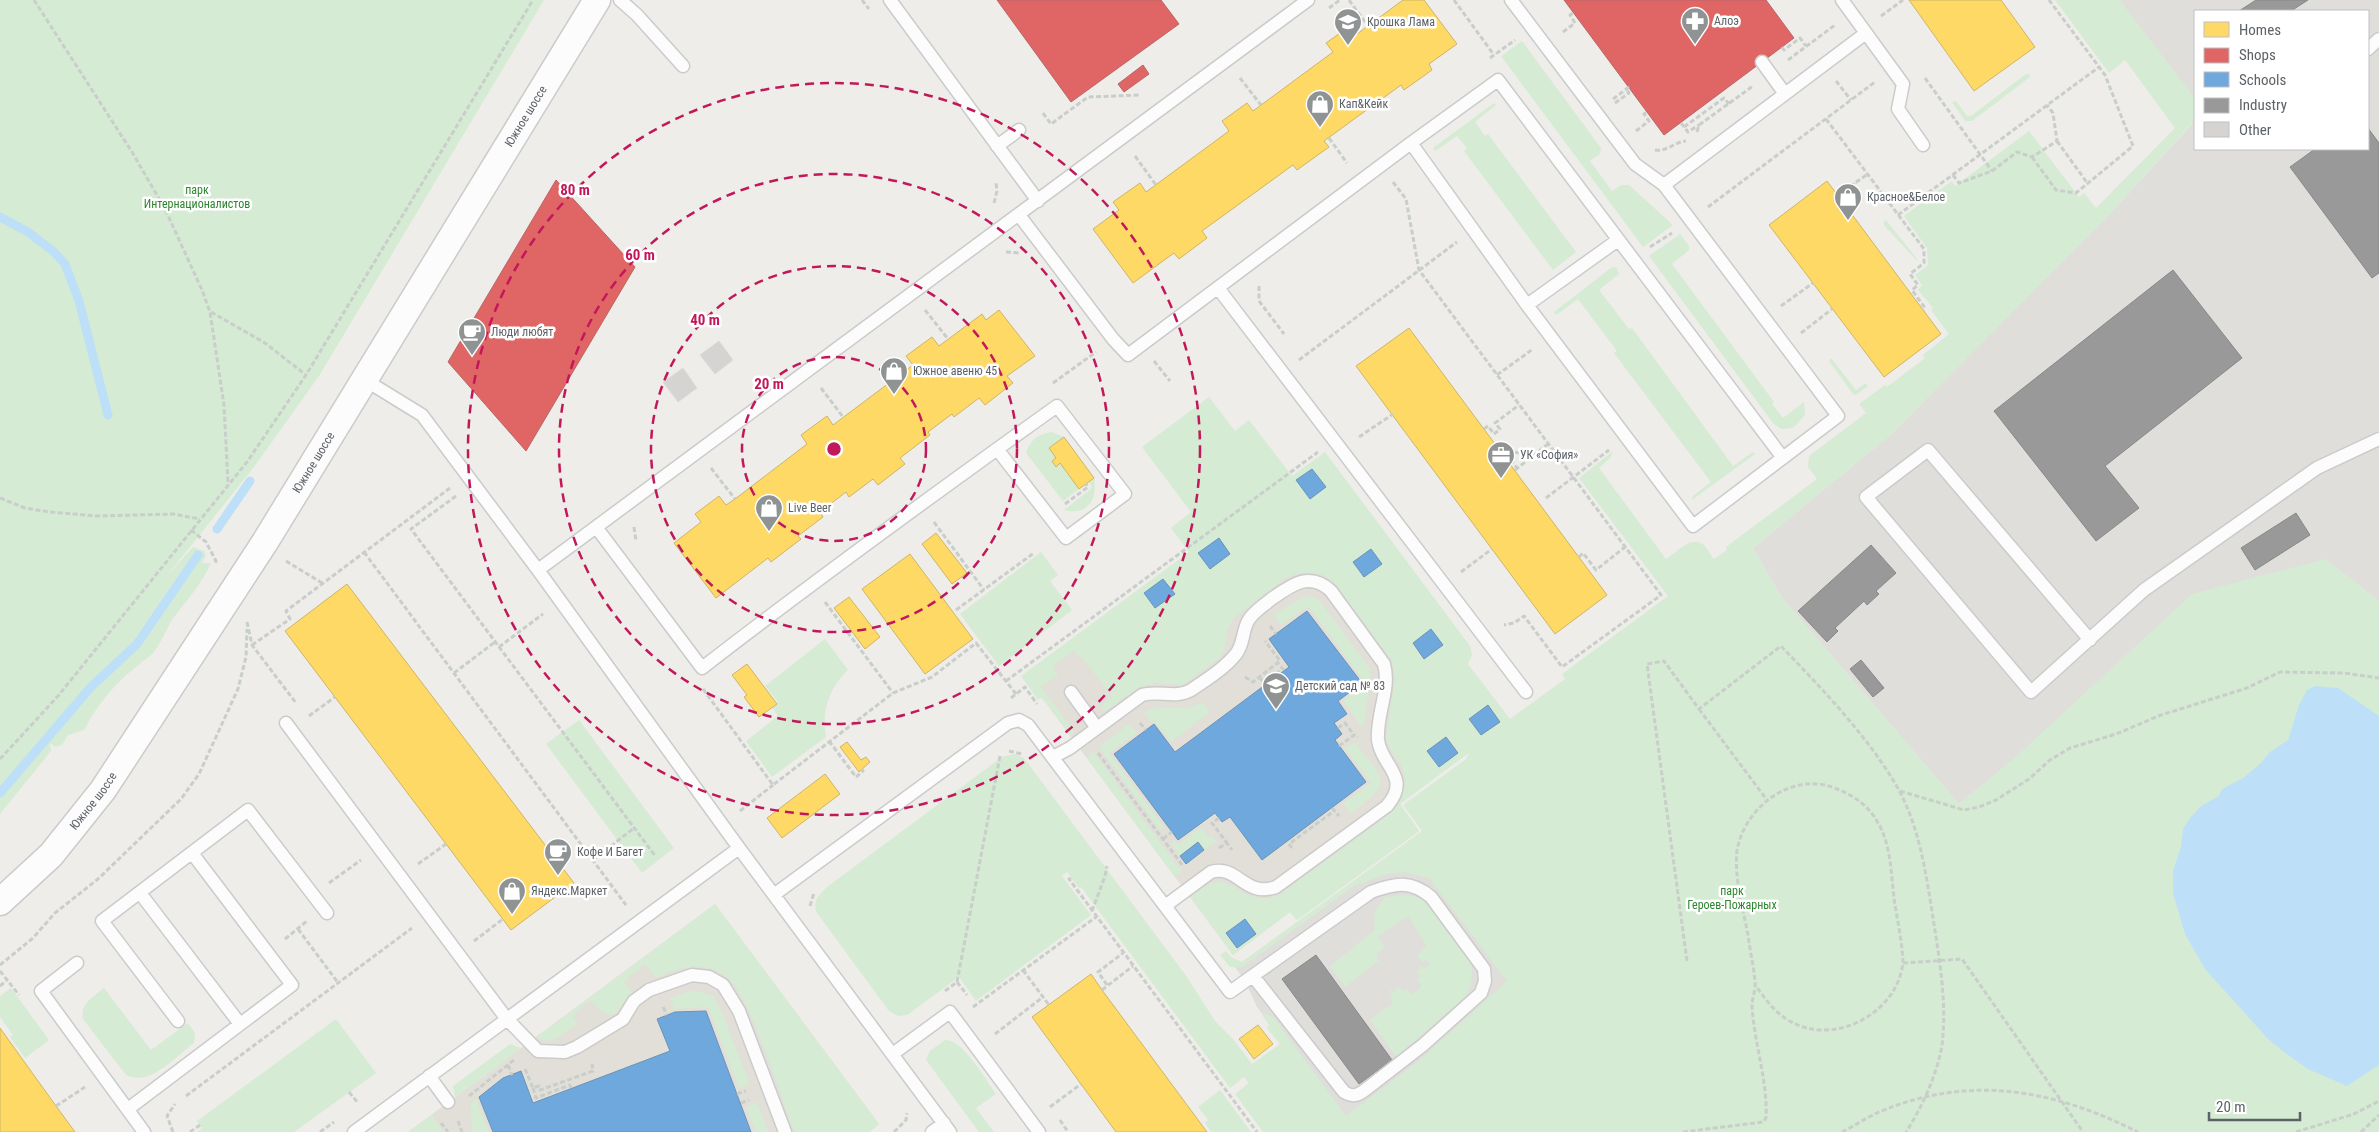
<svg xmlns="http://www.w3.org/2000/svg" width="2379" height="1132" font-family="'Roboto Condensed',sans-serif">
<rect width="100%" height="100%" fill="#eeede9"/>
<path fill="#dfdeda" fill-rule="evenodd" d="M2108 0H2379V601L2325 559 2008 764 1959 804 1782 598 1753 548 1888 437 2104 220 2192 124ZM2195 11H2368V149H2195Z
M1423 831 1508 967 1510 991 1344 1120 1257 1007 1245 981 1235 967Z"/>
<path fill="#e1dfd8" d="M1316 460 1470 751 1400 804 1419 831 1297 920 1290 912 1233 955 1025 675Z
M715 904 879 1124 869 1132H408Z"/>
<path fill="#d5ebd3" d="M0 0H544L319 376 254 467 165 578 193 547 204 551 206 555 202 563H211C202 583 187 600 174 617 167 627 159 649 150 656 120 678 102 697 84 730L68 735 62 745 55 747 50 743 51 751 0 814Z
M2055 0H2120L2195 99V120L2104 220 1888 437 1753 548 1782 598 1959 804 2008 764 2192 594 2325 559 2379 601V1132H1263L1235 1094 1249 1083 1244 1077 1230 1088 1081 887 1079 888 1067 872 1062 876 1091 915 976 1001 959 977 907 1015 898 1016 889 1011 817 913C812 901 818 896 827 887L1002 757 1014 754 1024 758 1187 977 1215 1021 1233 1039 1252 1064 1280 1044 1267 1028 1269 1025 1262 1015 1266 1014 1274 1018 1346 1116 1420 1060 1507 981 1429 878 1405 872 1387 874 1354 886 1242 967H1230L1220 955 1226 951 1231 957 1242 962 1422 831 1403 805 1466 759 1469 753 1400 804 1419 831 1297 920 1290 912 1233 955 1191 898C1231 856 1237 912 1279 895L1392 812C1404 800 1409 781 1401 765 1395 755 1388 748 1386 737L1395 677 1392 661 1333 581C1316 570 1301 570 1284 579L1234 618 1228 628 1224 650 1218 659 1202 671 1182 685 1157 683 1139 687 1106 711 1102 710 1101 706 1112 697 1082 657 1080 658 1074 650 1053 666 1058 675 1041 687 1074 731 1071 736 1042 698 1038 700 1021 676 1189 552 1171 528 1191 512 1142 447 1209 397 1235 431 1249 420 1292 476 1325 452 1470 646 1472 655 1468 664 1510 719 1565 679 1562 674 1668 596 1579 478 1613 451 1610 458 1599 468 1666 559C1675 554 1689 537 1701 543 1706 546 1710 554 1714 559L1727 550 1726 547 1817 479 1808 467 1809 456 1866 413 1859 404 1885 385 1887 387 1925 358 1923 355 1949 334 1931 310 1933 308 1918 290 1922 285 1915 275 1928 265 1927 248 1904 216 1952 181 1955 186 1959 183 2029 131 2079 197 2084 193 2096 208 2175 128 2125 60 2109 73Z
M1522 41 1601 148 1600 154 1590 161 1612 191 1621 185H1629L1673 225 1643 247 1501 56Z
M2026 74H2030V77L1972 121H1965L1952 102 1956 101 1967 116H1971Z
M1494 103 1496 105 1475 122 1485 136 1488 134 1576 252 1553 270 1464 151 1467 148 1457 136 1435 151 1433 148Z
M1886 220 1917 259V261L1884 225V221Z
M1680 234 1689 246V250L1672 264 1774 402 1772 404 1783 418 1804 402 1805 415 1793 428 1781 429 1773 423 1649 256Z
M1612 267 1617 268 1619 274 1599 290 1629 329 1632 328 1733 466 1753 452 1755 454 1692 500 1693 496 1711 482 1614 353 1617 351 1578 299 1556 315 1554 312Z
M1831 358 1856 390 1866 383 1868 386 1856 395 1853 394 1829 361Z
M1052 432 1064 437 1056 458 1052 461 1056 467 1060 463 1079 489 1063 501 1026 453C1030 440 1039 433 1052 432Z
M1094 478C1098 500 1087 516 1064 510L1092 488 1089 482Z
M1041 552 1058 575 1050 581 1072 610 999 666 960 614Z
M1305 596 1313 597 1320 601 1370 669 1371 678 1364 723 1361 726 1343 701 1366 684 1308 606 1281 625 1274 615Z
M825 639 848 670C829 688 821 712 826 737L772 777 746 741 778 716 772 707 778 702 765 686Z
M1202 702 1210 712 1171 742 1154 720 1151 722 1144 713C1162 701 1179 715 1202 702Z
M579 720 674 848 642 873 546 744Z
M1129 724 1137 733 1109 753 1164 827 1160 830 1099 747Z
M1355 742C1385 783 1394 780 1351 814L1343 804 1371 783 1345 748Z
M1093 751 1182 872 1174 876 1087 758Z
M1201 827 1209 838 1212 836 1216 841 1204 850 1198 842 1180 856 1171 844 1175 841 1178 845Z
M1400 895C1408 895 1417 896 1423 900 1432 906 1468 954 1471 963 1474 976 1471 986 1465 997L1396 1057 1370 1020 1393 1003 1390 989 1394 992 1399 987 1403 991 1407 989 1412 995 1422 986 1417 980 1421 976 1417 971 1421 966 1425 969 1430 964 1426 960 1423 962 1417 955 1427 946 1408 916 1378 936 1385 947 1376 954 1379 961 1345 987 1330 966 1374 931 1375 912 1384 898Z
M715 904 879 1124 869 1132H794C782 1100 750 996 728 978 706 959 679 967 656 978L645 964 624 981 632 992C614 1012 615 1028 591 1000L574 1013 576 1015 573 1017 578 1023C567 1031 549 1048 537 1037Z
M11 988 49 1040 25 1058 10 1037 13 1035 0 1017V996Z
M104 988 151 1050 188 1023 195 1033 194 1043C175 1057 150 1087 126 1075L83 1019C80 1004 93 997 104 988Z
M694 990 713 996 721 1010 750 1084 739 1088 708 1007 674 1009 670 998Z
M336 1019 376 1073 294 1132H197L202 1128 197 1121Z
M945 1040C962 1038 986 1080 996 1094L976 1108 994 1132H979L926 1060 930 1051Z
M510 1044 521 1048 455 1097 453 1086Z
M1220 1090 1251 1132H1211L1205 1123 1208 1120 1198 1107Z
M476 1099 489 1132H473L470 1104Z
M757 1102 768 1132H756L746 1107Z
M432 1115 444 1132H408Z"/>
<path fill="#bde0f8" d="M2315 686 2338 688 2379 716V1065L2347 1086 2308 1069 2284 1052 2269 1040 2205 969 2185 934 2173 893V871L2181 847 2183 829 2190 818 2201 806 2219 796 2222 789 2243 778 2261 763 2270 752 2288 740 2299 705 2307 690Z"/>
<path fill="#ffd966" stroke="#ceb566" d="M1403 0H1424L1457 44 1429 64 1432 70 1404 90 1401 85 1324 141 1329 147 1297 170 1293 165 1202 231 1207 238 1179 259 1174 253 1133 283 1093 229 1119 210 1113 202 1140 183 1146 192 1229 131 1222 121 1247 103 1253 111 1333 52 1326 43 1350 26 1357 34Z
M1909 0H2001L2035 47 1974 91Z
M1827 181 1941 334 1884 377 1769 225Z
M999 310 1035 356 1007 376 1013 383 985 405 979 398 954 417 952 414 928 432 930 435 900 458 905 464 878 485 873 479 849 497 846 492 820 512 823 517 798 536 801 539 771 562 768 558 716 598 674 543 701 522 695 514 719 496 726 505 735 499 807 444 801 435 827 416 833 425 913 365 906 356 932 337 939 346 982 314 986 320Z
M1409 328 1607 595 1555 634 1356 366Z
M1064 437 1094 478 1079 489 1060 463 1056 467 1052 461 1056 458 1049 448Z
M936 533 967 573 952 584 922 544Z
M910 554 973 639 925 674 862 589Z
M347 584 574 883 511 930 285 631Z
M849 597 880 637 865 649 834 608Z
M747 664 777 704 759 717 744 697 747 695 732 675Z
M847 742 861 760 866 757 870 762 859 772 840 747Z
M825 774 840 794 782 838 767 818Z
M1091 974 1102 990 1207 1132H1116L1032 1017Z
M1258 1025 1273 1044 1254 1059 1239 1039Z
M0 1028 56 1106 75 1132H0Z"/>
<path fill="#e06666" stroke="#b96566" d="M997 0H1161L1179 24 1071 102Z
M1564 0H1766L1794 38 1664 135Z
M1143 65 1149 74 1124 92 1118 84Z
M556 180 635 267 526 451 448 362Z"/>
<path fill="#6fa8dc" stroke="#6a93b9" d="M1312 469 1326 487 1310 499 1296 480Z
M1219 538 1230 554 1210 569 1198 553Z
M1371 549 1382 564 1364 577 1353 562Z
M1163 579 1175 594 1155 608 1144 593Z
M1307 611 1362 683 1338 701 1347 714 1334 723 1342 734 1335 740 1366 782 1262 860 1230 817 1222 822 1215 813 1178 840 1114 754 1154 724 1175 752 1289 667 1269 639Z
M1431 629 1443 645 1424 659 1413 643Z
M1488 705 1500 722 1481 735 1469 719Z
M1446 737 1458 753 1439 767 1427 751Z
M1198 842 1204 850 1186 864 1180 856Z
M1245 919 1256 934 1237 948 1226 933Z
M706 1011 751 1132H493L479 1097 503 1078 521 1071 533 1103 670 1051 657 1019 675 1012Z"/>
<path fill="#999" stroke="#87888a" d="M2256 0H2308L2291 11H2239Z
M2368 128 2379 143V273L2372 278 2290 167 2315 149H2368Z
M2173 270 2242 358 2105 466 2139 508 2096 541 1994 411Z
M2296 513 2310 535 2255 570 2241 548Z
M1871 545 1896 573 1876 591 1879 594 1867 605 1864 601 1835 628 1838 631 1827 642 1798 611Z
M1861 660 1884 688 1873 697 1850 669Z
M1316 955 1392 1060 1359 1084 1282 979Z"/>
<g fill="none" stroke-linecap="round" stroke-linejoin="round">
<path stroke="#bde0f8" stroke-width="9" d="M0 217 28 232 54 252 65 264 79 301 108 415
M217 529 250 481
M0 793 91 687 137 644 198 555"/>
</g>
<path fill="#d5d4d2" stroke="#dedcd8" d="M719 341 733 360 715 374 700 355Z
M683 368 697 388 678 402 663 382Z"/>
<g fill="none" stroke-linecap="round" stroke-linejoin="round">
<g stroke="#cbcbcb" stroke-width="15">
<path id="service" d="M620 0 637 15 683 66
M890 0 1038 201
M1842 0 1903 84 1898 109 1923 145
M2368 49 2379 39
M1762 62 1785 94
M1411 143 1498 80 1783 458
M997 146 1019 130
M1664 185 1866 33
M1019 215 1113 339 1128 355 1411 143 1527 305 1693 526 1838 416 1664 185 1635 164 1511 0
M1218 288 1526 692
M1527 305 1618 240
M365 380 422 415 538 570 739 848 950 1132
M596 527 702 668C818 578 937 492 1057 406L1125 494 1066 538 997 449
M538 570 1308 0
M2090 640 1928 450 1866 497 2031 692 2144 590 2317 468 2379 439
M1071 692 1097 728
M286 723 506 1018 538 1051 565 1052 577 1047 623 1019 634 1001 649 990 692 975 709 977 723 985 739 1011 785 1132
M1053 757 1070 748 1142 695C1158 690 1177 699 1191 690 1206 680 1225 668 1236 654 1244 644 1242 632 1248 621 1253 612 1262 607 1270 600 1290 586 1309 570 1331 591L1384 664C1391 689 1376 714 1378 740 1381 766 1412 777 1387 806L1276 887C1244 898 1238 864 1211 872L1165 906
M140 893 240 1024
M775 894 1008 723 1019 720 1028 725 1230 992 1371 892C1395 883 1411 880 1431 897L1484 969 1485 981 1481 993 1423 1045 1365 1090C1357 1096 1352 1097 1344 1092L1253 976
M77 963 41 991 144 1132
M178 1021 102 921 248 810 327 913
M894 1053 950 1012 1039 1132
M429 1076 448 1102
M128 1109 292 985 192 853
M354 1132 739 848
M932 1132 944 1123"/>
</g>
<g stroke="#cbcbcb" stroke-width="29">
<g id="minor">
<path id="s1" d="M0 902 51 855 103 790 265 542 597 0"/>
</g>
</g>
<path stroke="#c9cecb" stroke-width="3" stroke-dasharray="5 2.5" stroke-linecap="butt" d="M34 0 132 152 165 209 202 290 210 312 224 405 228 483
M862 0 869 9
M1349 0 1368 26
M1454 0 1494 55
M1329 8 1340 0
M1881 16 1903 0
M1563 32 1575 23 1570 15 1573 13
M1782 47 1784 50 1800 38 1806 46
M1490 58 1515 40
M1788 60 1835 25
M1240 78 1261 105
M1925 78 1992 171
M1836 81 1851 100
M1613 99 1629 87
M1615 103 1629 93 1626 89
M1043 113 1051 124 1088 97 1141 95
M1826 119 1924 249V263L1910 274 1918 285 1912 290 1925 308 1923 310
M1681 123 1688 132 1699 125
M1684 127 1724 98 1729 104
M1636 131 1649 121 1644 114 1647 112
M1697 132 1699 125 1753 86
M1329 138 1347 163
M2057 141 2088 184
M1655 150C1667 152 1674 142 1686 141
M1135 156 1156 185
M2032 157 2056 190 2076 193 2133 146 2105 75 2049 0
M1953 175 1959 183 1992 171 2017 152 2032 157 2057 141 2053 113 2047 105
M1393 182 1406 199 1419 270 1661 595 1562 667 1524 616 1514 623 1504 625
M994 203 997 191 996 183
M1708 207 1875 82
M1853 211 1858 207 1855 183
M1850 213 1853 211 1840 193 1868 174
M1898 215 2099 67
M1650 247 1672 233
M1006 252 1020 253
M1259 286V301L1284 334
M1781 306 1813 283
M925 310 948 339
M211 312 265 343 306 375
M1801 333 1832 309
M1299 360 1457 242
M1154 361 1170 381
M1497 375 1533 349
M1053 383 1096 352
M821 388 843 417
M1484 429 1488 426 1494 434 1500 429 1495 423 1519 405
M1359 437 1393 414
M1501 452 1504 450 1517 468
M1508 455 1512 452 1534 454
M711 468 735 499
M1515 470 1548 444
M456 496 411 529 656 857
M0 498 25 508 50 512 97 516 173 514 200 519
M1546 498 1609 450
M1065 504 1088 487 1086 484
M934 522 984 590
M634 527 636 541
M191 530 206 542 216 561 215 563
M364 552 626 905
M1579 557 1583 553 1596 570 1625 547
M286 561 322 583
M1461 572 1492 549
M825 602 893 693
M956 610 1034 553
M247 622 252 645 296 703
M1270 626 1276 634
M252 645 290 619 286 611 450 488
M499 647 543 614
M454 673 495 642
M1245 677 1253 682 1280 661 1265 641
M1259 677 1264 683 1283 669 1278 663
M1006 681 1318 452
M703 689 773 785 893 693 932 677 976 643 1016 694
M1011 698 1025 687 1037 704
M1699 709 1767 800
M309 716 335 697
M1140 723 1146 730
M1338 728 1345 723 1354 735
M829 741 856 777 863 771 862 769
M1339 746 1354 735 1358 737
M1009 751 1022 754
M1098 753 1183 866
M0 759 58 696 247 462 306 375 533 0
M1900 791 1964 810 1979 807 1996 800 2029 779 2050 760 2070 748 2116 734 2161 715 2247 688 2280 672 2344 673 2379 678
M1332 808 1339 816
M740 811 773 785
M1219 818 1212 823 1227 843
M1163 839 1172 832
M1219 848 1227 843 1232 850
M1292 848 1289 844 1334 811
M593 860 634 828
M418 864 446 844
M1071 878 1069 879 1257 1132
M329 883 361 860
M810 906 814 893
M1092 911 1105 876 1107 866
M298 929 339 984
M285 939 307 921
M474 941 503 919
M1687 961 1647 664 1664 661 1699 709 1781 646C1821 688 1863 731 1893 780 1920 823 1926 875 1934 924 1940 963 1947 1005 1942 1045 1937 1075 1922 1107 1906 1132
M1903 963 1962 959 2083 1132
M0 965 33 938 55 913 98 879 181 799 199 774 238 689 246 657 247 629
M1023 970 1049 1005
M0 971 19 995
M957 982 1000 756
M1107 985 1098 972 1123 953
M0 986 7 980
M1102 990 1133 966
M945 991 957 982 967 995
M663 1007 667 1015
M973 1007 1096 917
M995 1034 1043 997
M508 1065 512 1075
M525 1069 533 1088 539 1086 540 1090 593 1071 592 1064
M533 1088 536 1098 570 1085 571 1088
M349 1092 358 1103
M737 1094 746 1091
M186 1096 412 928
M469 1096 515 1059
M741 1103 749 1100
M56 1106 85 1087
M1050 1107 1081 1084
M1060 1120 1068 1132
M458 1121 462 1132
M441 1123 448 1132
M173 1132 167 1116 175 1104
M190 1132 200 1125
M320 1132 334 1122
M894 1132 906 1120 907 1113
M1683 1132 1763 1122 1766 1118C1768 1081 1754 1043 1752 1006 1752 998 1756 990 1755 983 1754 967 1750 951 1748 935 1743 909 1734 878 1737 851 1743 810 1789 772 1832 787 1851 794 1868 804 1878 823 1892 846 1891 879 1895 905 1898 923 1902 942 1903 961 1903 968 1899 981 1895 988 1875 1024 1825 1043 1788 1020 1773 1011 1765 998 1755 985
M1842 1132C1854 1126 1866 1118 1879 1112 1970 1074 2052 1089 2138 1132
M2296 1132 2354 1114 2379 1101
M2361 1132 2379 1115"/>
<use href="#service" stroke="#fcfcfc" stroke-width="12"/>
<use href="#minor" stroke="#fcfcfc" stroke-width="26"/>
</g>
<g fill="none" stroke="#c2185b" stroke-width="2.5" stroke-dasharray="9 6">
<circle cx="834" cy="449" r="92"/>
<circle cx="834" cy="449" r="183"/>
<circle cx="834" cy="449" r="275"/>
<circle cx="834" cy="449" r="366"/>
</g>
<defs>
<g id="pharmacy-pin" transform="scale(1.4375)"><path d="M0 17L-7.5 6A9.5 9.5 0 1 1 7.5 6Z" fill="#909394" stroke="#fff"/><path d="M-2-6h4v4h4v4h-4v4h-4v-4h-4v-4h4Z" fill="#fff"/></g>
<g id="school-pin" transform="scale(1.4375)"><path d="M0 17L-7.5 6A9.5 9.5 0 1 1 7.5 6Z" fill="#909394" stroke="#fff"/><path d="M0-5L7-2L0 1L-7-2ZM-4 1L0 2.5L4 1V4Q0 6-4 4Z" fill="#fff"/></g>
<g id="shop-pin" transform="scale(1.4375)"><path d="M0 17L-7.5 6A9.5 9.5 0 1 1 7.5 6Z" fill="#909394" stroke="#fff"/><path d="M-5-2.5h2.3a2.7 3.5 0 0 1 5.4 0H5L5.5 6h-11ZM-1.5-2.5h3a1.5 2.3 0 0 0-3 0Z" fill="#fff"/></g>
<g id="cafe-pin" transform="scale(1.4375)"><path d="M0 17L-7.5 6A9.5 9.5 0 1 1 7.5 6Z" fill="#909394" stroke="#fff"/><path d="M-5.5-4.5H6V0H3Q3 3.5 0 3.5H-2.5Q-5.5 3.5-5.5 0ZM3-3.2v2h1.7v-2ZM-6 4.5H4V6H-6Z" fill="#fff"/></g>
<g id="office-pin" transform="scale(1.4375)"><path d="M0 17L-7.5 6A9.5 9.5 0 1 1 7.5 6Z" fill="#909394" stroke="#fff"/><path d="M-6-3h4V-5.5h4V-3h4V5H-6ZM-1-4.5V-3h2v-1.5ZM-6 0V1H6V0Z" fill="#fff"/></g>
</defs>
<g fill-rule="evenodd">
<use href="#pharmacy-pin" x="1695" y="21"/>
<use href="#school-pin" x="1348" y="22"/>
<use href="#shop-pin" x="1320" y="104"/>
<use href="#shop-pin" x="1848" y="197"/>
<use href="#cafe-pin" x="472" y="332"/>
<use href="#shop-pin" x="894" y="371"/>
<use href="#office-pin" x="1501" y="455"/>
<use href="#shop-pin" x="769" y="508"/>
<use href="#school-pin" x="1276" y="686"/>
<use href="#cafe-pin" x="558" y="852"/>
<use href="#shop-pin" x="512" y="891"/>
</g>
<g text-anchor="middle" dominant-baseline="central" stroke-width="5" stroke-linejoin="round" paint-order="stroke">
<g font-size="12" fill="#5d6267" stroke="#fff" text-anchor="start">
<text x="1714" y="21">Алоэ</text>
<text x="1367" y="22">Крошка Лама</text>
<text x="1339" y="104">Кап&amp;Кейк</text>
<text x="1867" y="197">Красное&amp;Белое</text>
<text x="491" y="332">Люди любят</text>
<text x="913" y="371">Южное авеню 45</text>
<text x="1520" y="455">УК «София»</text>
<text x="788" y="508">Live Beer</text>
<text x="1295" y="686">Детский сад № 83</text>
<text x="577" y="852">Кофе И Багет</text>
<text x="531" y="891">Яндекс.Маркет</text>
</g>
<g font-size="12" fill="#5d6267" stroke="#fff">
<text stroke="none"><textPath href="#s1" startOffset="948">Южное шоссе</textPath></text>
<text stroke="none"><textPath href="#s1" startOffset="542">Южное шоссе</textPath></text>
<text stroke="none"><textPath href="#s1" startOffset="138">Южное шоссе</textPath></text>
</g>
<g font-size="12" fill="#2e8530" stroke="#fff">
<text x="197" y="190">парк<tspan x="197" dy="14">Интернационалистов</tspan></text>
<text x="1732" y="891">парк<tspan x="1732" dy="14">Героев-Пожарных</tspan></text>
</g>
</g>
<circle cx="834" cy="449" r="8" fill="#c2185b" stroke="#fff" stroke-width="2.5"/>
<g font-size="15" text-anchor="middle" font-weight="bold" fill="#c2185b" stroke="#fff" stroke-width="5" stroke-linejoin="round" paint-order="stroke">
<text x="575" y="195">80 m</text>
<text x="640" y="260">60 m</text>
<text x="705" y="325">40 m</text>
<text x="769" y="389">20 m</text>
</g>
<rect x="2194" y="10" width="175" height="140" fill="#ffffff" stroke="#bec0c2"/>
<rect x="2204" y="22" width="25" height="15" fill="#ffd966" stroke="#bec0c2"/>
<text x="2239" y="35" font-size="15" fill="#5d6267">Homes</text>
<rect x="2204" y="48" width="25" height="15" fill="#e06666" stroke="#bec0c2"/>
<text x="2239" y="60" font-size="15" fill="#5d6267">Shops</text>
<rect x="2204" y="72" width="25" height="15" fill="#6fa8dc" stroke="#bec0c2"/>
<text x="2239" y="85" font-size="15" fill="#5d6267">Schools</text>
<rect x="2204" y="98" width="25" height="15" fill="#999999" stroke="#bec0c2"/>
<text x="2239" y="110" font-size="15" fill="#5d6267">Industry</text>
<rect x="2204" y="122" width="25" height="15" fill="#d5d4d2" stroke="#bec0c2"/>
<text x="2239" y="135" font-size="15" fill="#5d6267">Other</text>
<path d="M2209 1112v8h91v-8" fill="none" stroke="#5d6267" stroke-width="2.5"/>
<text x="2216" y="1112" font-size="15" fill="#5d6267" stroke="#ffffff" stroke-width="4" paint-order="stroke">20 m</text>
</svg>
